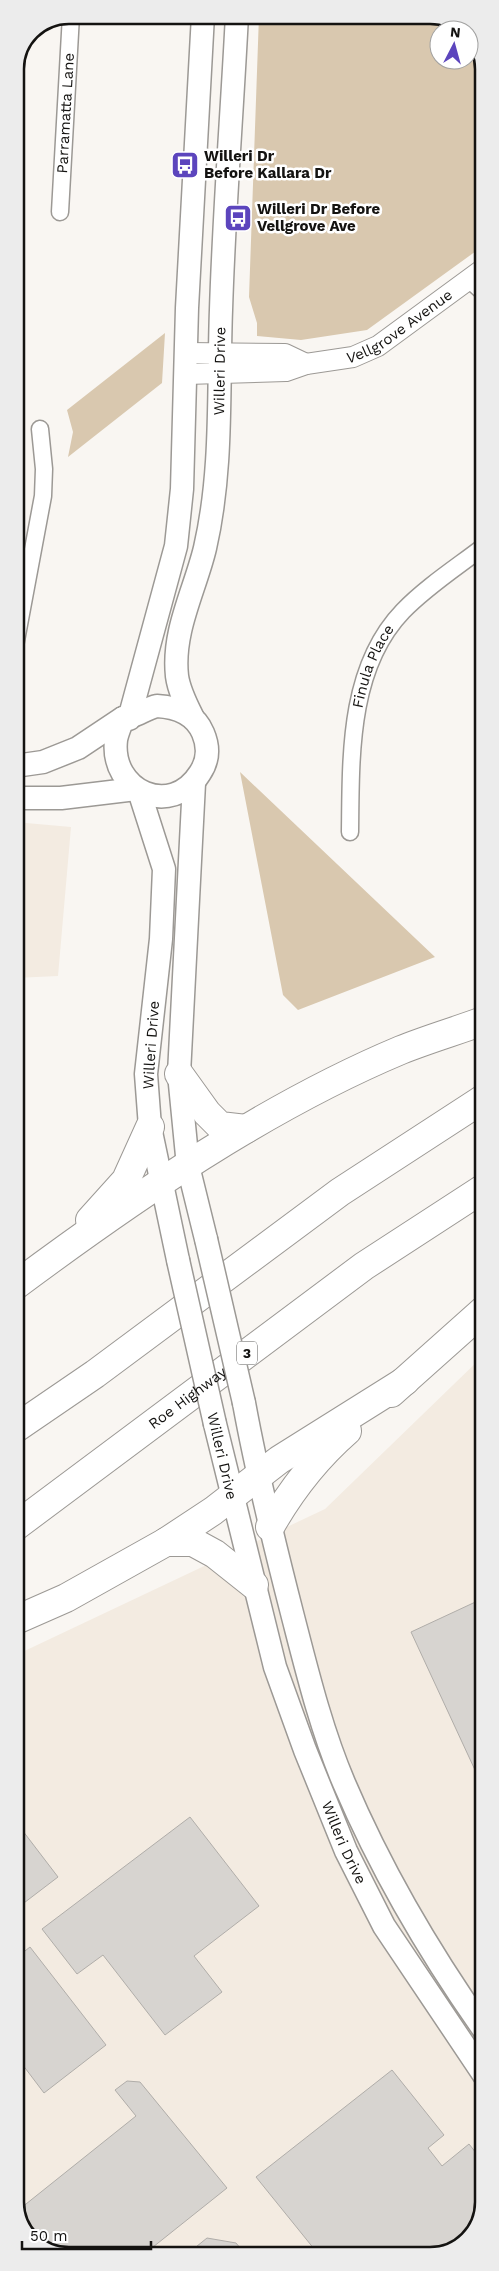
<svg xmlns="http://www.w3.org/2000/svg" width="499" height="2271" font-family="'Work Sans',sans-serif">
<rect width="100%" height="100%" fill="#f9f6f2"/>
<path fill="#f3ebe1" d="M15 822 71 827 58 976 15 978Z
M484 1355V2202L471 2237 440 2255 62 2256 33 2242 16 2212V1655L325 1509Z"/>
<path fill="#d9c8af" d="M259 15H437L467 30H439V60H469V32L483 59V246L367 330 301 340 257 336V323L249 297Z
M165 333 162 383 68 457 73 432 67 410Z
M240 772 435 957 298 1010 283 995Z"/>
<path fill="#d7d4d0" stroke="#b0ada9" d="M484 1598V1766L475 1770 411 1632Z
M190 1817 259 1906 194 1956 222 1992 165 2035 103 1955 77 1974 42 1929Z
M16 1822 58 1877 16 1909Z
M30 1947 106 2045 44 2093 16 2056V1958Z
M392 2070 444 2135 428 2148 442 2166 469 2144 484 2163V2202L471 2237 440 2255H319L256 2177Z
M127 2081 140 2082 227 2188 143 2255 62 2256 42 2247 16 2212 136 2116 115 2090Z
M207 2238 236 2243 246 2255H186Z"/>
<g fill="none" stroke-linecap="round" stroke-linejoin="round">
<g stroke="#9c9995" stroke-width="19">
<g id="minor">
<path id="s1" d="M60 212 71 15"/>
<path d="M470 280 483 292"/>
<path d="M15 646 43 496 44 469 40 429"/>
<path id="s2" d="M350 832C351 757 348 668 403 611 426 587 457 567 483 547"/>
</g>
</g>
<g stroke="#9c9995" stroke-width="22">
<g id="tertiary">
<path d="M186 353 285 354 306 364"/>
<path id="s3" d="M186 374 286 371 306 364 353 357 378 346 483 269"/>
</g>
</g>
<g stroke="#9c9995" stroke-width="25">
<g id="secondary">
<path d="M157 706C177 707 195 714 203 733 209 747 208 761 200 773 171 819 110 791 116 740 117 733 121 725 123 718 131 719 147 708 157 706Z"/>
<path id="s4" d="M193 718C187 706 179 691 177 676 172 631 195 590 205 548 223 470 218 389 221 310 224 212 232 113 237 15"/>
<path d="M129 719 176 546 182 489 187 308 203 15"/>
<path d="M15 766 43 762 78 748 123 718"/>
<path d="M194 783 179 1074 188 1166 206 1239"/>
<path d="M139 791 164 869 161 939 146 1074 150 1127 178 1260"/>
<path d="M15 798H61L136 789"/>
<path d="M244 1403C257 1474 274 1543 292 1613 307 1671 321 1729 344 1783 381 1870 429 1952 484 2030"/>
<path id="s5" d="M215 1424 275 1667 305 1750 346 1851 384 1926 484 2075"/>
</g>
</g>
<g stroke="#9c9995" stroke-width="30">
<g id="motorway">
<path d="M179 1074 207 1113 220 1126 246 1129"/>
<path d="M90 1220 126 1180 150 1127"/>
<path d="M16 1285C133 1198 265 1107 401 1050 428 1039 456 1031 483 1021"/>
<path d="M391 1393 484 1310"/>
<path d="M16 1428 95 1374 340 1192 483 1099"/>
<path id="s6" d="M16 1526 364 1266 484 1188"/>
<path d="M270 1527C291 1490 315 1459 347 1431"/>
<path d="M166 1542H193L215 1554 254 1585"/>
<path d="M16 1620 66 1598 166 1542 213 1511 279 1460 405 1381"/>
</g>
</g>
<use href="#minor" stroke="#fff" stroke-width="16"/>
<use href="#tertiary" stroke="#fff" stroke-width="20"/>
<use href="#secondary" stroke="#fff" stroke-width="22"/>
<use href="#motorway" stroke="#fff" stroke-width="28"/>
<g stroke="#9c9995" stroke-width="25" stroke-linecap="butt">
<path id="secondary-bridge" d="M206 1239 244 1403
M178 1260 215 1424"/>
</g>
<use href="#secondary-bridge" stroke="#fff" stroke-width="22"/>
</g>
<defs>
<g id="bus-square" transform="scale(1.4375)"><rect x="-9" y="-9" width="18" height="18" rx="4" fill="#5c45bd" stroke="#fff"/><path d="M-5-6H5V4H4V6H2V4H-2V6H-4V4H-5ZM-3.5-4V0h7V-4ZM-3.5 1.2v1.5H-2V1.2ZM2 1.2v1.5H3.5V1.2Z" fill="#fff"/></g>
</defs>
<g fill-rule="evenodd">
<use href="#bus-square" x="185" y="165"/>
<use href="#bus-square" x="238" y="218"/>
</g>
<g text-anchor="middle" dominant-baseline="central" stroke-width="5" stroke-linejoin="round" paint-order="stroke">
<rect fill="#fff" stroke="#5a5a58" stroke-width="1" x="237" y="1341.5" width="20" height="23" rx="4"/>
<g font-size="14" font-weight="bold" fill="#141311">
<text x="247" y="1353">3</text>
</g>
<g font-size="15" fill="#141311" stroke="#fff">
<text stroke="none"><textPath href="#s1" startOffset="99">Parramatta Lane</textPath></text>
<text stroke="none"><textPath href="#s3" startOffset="224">Vellgrove Avenue</textPath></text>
<text stroke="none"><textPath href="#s4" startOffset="355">Willeri Drive</textPath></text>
<text stroke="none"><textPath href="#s2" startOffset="169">Finula Place</textPath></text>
<text transform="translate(151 1045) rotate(-86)">Willeri Drive</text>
<text stroke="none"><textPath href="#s6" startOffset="214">Roe Highway</textPath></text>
<text transform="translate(222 1456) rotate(77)">Willeri Drive</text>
<text stroke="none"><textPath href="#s5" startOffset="439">Willeri Drive</textPath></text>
</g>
<g font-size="15" font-weight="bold" fill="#141311" stroke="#fff" text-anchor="start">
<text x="204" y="156">Willeri Dr<tspan x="204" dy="17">Before Kallara Dr</tspan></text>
<text x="257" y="209">Willeri Dr Before<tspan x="257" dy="17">Vellgrove Ave</tspan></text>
</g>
</g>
<path d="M0 0H499V2271H0ZM69 24H430A45 45 0 0 1 475 69V2202A45 45 0 0 1 430 2247H69A45 45 0 0 1 24 2202V69A45 45 0 0 1 69 24Z" fill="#ececec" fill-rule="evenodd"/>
<path fill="none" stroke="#141311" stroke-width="2.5" d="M69 24H430A45 45 0 0 1 475 69V2202A45 45 0 0 1 430 2247H69A45 45 0 0 1 24 2202V69A45 45 0 0 1 69 24Z"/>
<g transform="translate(454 45) rotate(6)"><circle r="24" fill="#ffffff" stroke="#a1a1a0"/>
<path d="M0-4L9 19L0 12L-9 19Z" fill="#5c45bd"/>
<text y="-8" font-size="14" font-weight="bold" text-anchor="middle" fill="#141311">N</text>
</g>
<path d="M22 2241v8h129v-8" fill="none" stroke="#141311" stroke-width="2.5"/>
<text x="30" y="2241" font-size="15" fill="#141311" stroke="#ffffff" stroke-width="4" paint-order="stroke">50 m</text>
</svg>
